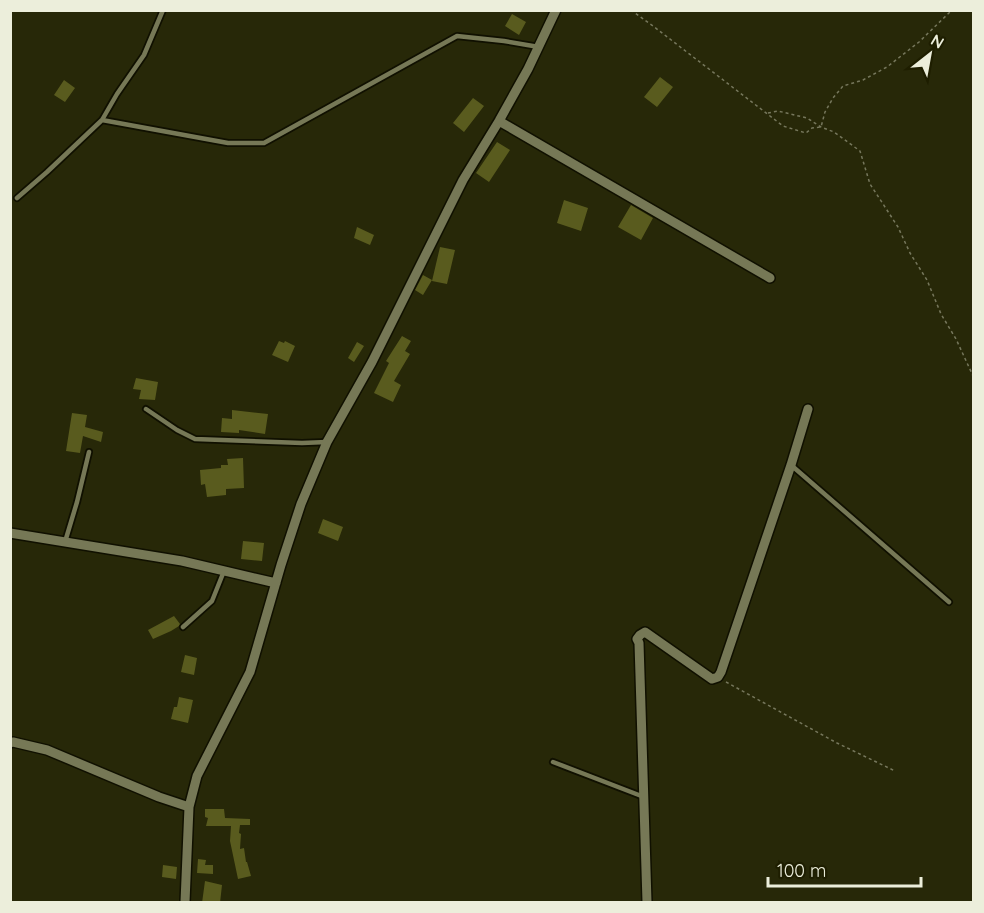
<svg xmlns="http://www.w3.org/2000/svg" width="984" height="913" font-family="Quicksand,sans-serif">
<rect width="100%" height="100%" fill="#272808"/>
<path fill="#595b1e" d="M512 14 526 22 519 35 505 26Z
M660 77 673 87 657 107 644 97Z
M64 80 75 88 65 102 54 95Z
M473 98 484 106 464 132 453 123Z
M497 142 510 150 489 182 476 173Z
M564 200 588 208 581 231 557 223Z
M631 205 653 218 641 240 618 227Z
M357 227 374 235 370 245 354 238Z
M440 247 455 250 447 284 432 281Z
M423 275 432 280 423 295 415 290Z
M402 336 411 341 405 351 410 354 394 381 401 385 393 402 374 393 389 363 386 361Z
M279 341 284 343 285 341 295 346 288 362 272 355Z
M357 342 364 346 354 362 348 358Z
M136 378 158 382 155 400 139 399 141 390 133 389Z
M232 410 268 414 265 434 239 430V433L221 432 222 418 232 419Z
M72 413 87 415 85 427 103 432 101 442 83 436 80 453 66 451Z
M243 458 244 488 226 489V495L207 497 205 484 201 485 200 470 221 468V465H228L227 459Z
M323 519 343 527 338 541 318 533Z
M243 541 264 543 262 561 241 559Z
M174 616 180 624 179 626 171 631 153 639 148 630Z
M185 655 197 658 194 675 181 672Z
M179 697 193 700 188 723 171 719 174 707H177Z
M205 809H224L225 818 250 819V825H240L239 833 241 834 240 849 244 848 246 862H247L251 876 238 879 230 841 231 826H206L208 818 205 817Z
M198 859 206 860 205 865H213V874L197 873Z
M163 865 177 867 176 879 162 877Z
M205 881 222 885 220 903H202Z"/>
<g fill="none" stroke-linecap="round" stroke-linejoin="round">
<g stroke="#101000" stroke-width="8">
<path id="service" d="M102 120 228 143H264L457 36 504 41 539 47
M17 198 47 172 102 120 117 94 144 55 163 10
M146 409 177 430 195 439 302 443 327 442
M791 465 949 602
M65 542 77 502 89 452
M183 627 212 601 224 571
M553 762 644 797"/>
</g>
<g stroke="#101000" stroke-width="12">
<path id="minor" d="M499 121 770 278
M10 533 182 561 276 583
M10 743 13 742 47 750 159 797 189 807
M185 902 189 807 197 776 250 672 281 565 301 504 327 442 372 362 463 180 499 121 528 69 556 10
M647 902 639 643 637 639 640 635 645 632 712 679 718 677 721 672 791 465 808 409"/>
</g>
<path stroke="#76775c" stroke-width="1.5" stroke-dasharray="3 3" stroke-linecap="butt" d="M631 10 653 26 783 126 806 133 812 128 821 127 825 112 833 98 843 86 863 80 887 67 919 42 952 10
M768 113 778 111 807 118 821 127 834 132 860 151 870 184 898 227 910 253 927 280 941 314 956 339 974 378
M726 682 837 743 895 771"/>
<use href="#service" stroke="#767856" stroke-width="4.5"/>
<use href="#minor" stroke="#767856" stroke-width="9"/>
</g>
<rect width="984" height="913" fill="none" stroke="#eceedb" stroke-width="24"/>
<g transform="translate(930 54) rotate(31)" stroke="#1e1e00" stroke-width="4.5" paint-order="stroke">
<path d="M0-4.5L10 22L0 15L-10 22Z" fill="#eceedb"/>
<text y="-9" font-size="16" font-weight="bold" text-anchor="middle" fill="#eceedb">N</text>
</g>
<path d="M768 877v9h153v-9" fill="none" stroke="#eceedb" stroke-width="3"/>
<text x="777" y="877" font-size="18" fill="#eceedb" stroke="#1e1e00" stroke-width="4.5" paint-order="stroke">100 m</text>
</svg>
